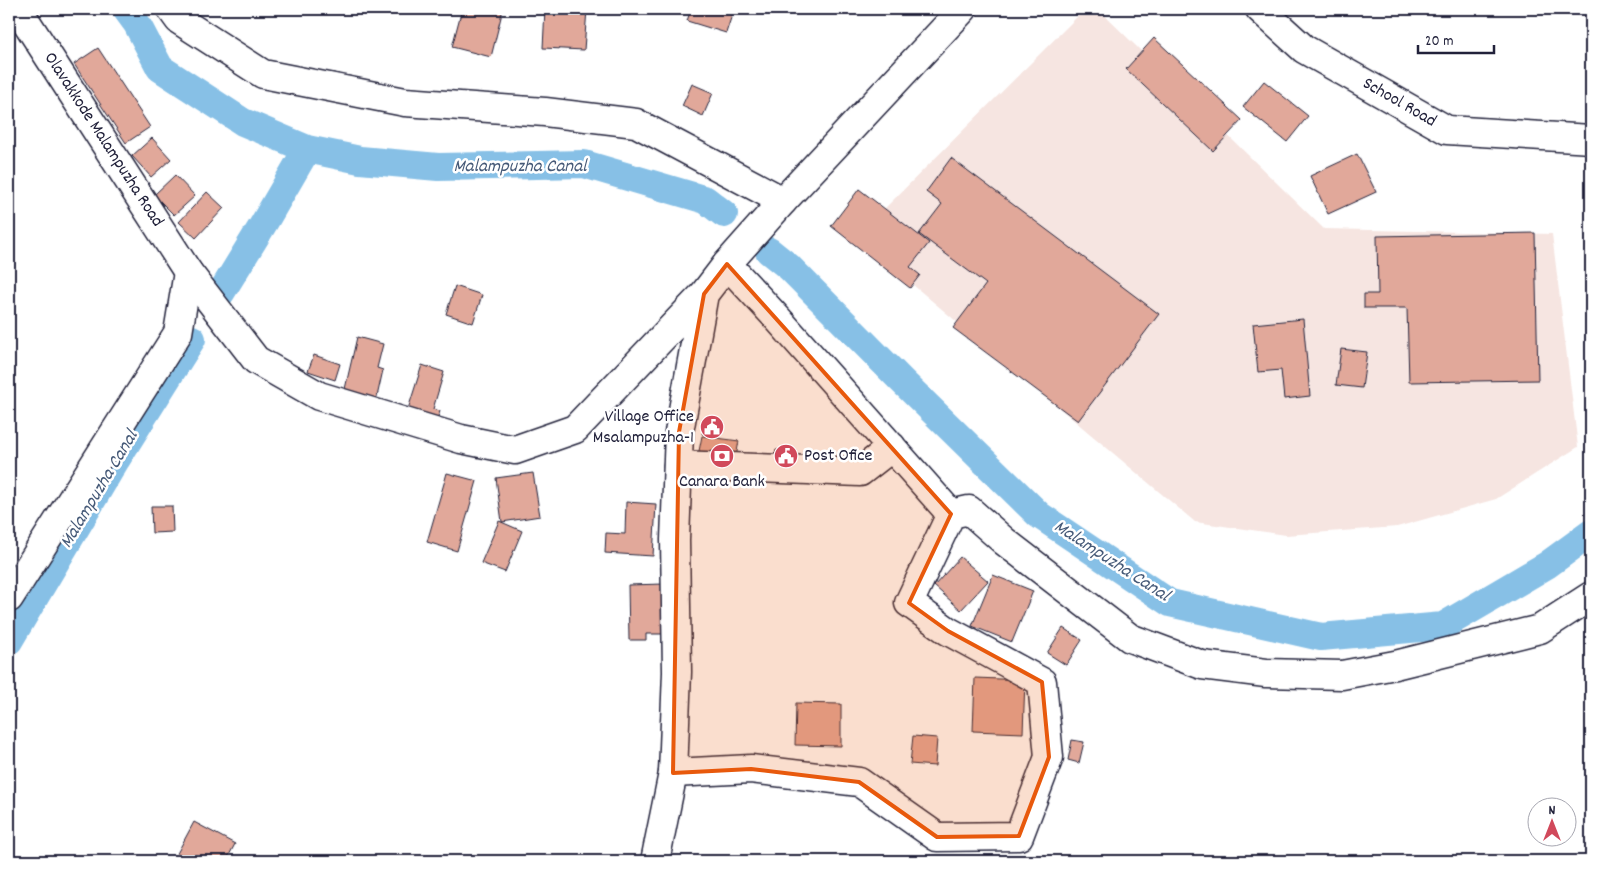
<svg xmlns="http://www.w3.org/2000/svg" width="1600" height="870" font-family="Dekko,sans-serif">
<rect width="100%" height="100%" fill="#fff"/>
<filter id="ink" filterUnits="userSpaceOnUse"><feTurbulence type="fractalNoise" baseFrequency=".02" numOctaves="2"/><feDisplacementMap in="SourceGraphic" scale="10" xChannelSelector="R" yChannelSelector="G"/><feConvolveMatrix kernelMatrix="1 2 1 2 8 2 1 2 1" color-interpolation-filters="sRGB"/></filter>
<g filter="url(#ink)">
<path fill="#f6e5e1" d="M1085 9H1098L1324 229 1552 234 1578 447 1496 499 1397 527 1286 535 1195 522 856 237Z"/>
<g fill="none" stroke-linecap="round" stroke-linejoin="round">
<path stroke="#87c0e6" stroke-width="28" d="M126 9 137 24 160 68 243 122 307 149 360 160 438 167 584 164 706 200 724 214
M769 251 789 267 902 381 1039 515 1170 603 1321 637 1443 626 1547 565 1591 533
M221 293 264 223 307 149
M9 641 116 460 192 339"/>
</g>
<path fill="#e1a89a" stroke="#22223b" d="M462 9H503L491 57 452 47Z
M545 9H587L584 50 543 48Z
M691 9H734L726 33 687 21Z
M1154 38 1242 120 1213 151 1126 69Z
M98 48 150 127 126 143 74 64Z
M1264 81 1308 116 1287 142 1243 107Z
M692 84 713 93 703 116 682 106Z
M152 138 171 159 151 177 132 156Z
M1357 154 1376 192 1328 214 1310 176Z
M951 158 1159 314 1078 421 953 328 986 284 919 234 942 204 926 192Z
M175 175 195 196 174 215 154 195Z
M859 189 929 243 910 267 920 275 910 288 831 226Z
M207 192 224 208 196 238 179 222Z
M1535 233 1538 380 1409 382 1407 308H1364V294H1378L1377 236Z
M455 286 482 295 473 323 446 314Z
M1303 319 1310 396 1284 399 1281 370 1258 372 1253 324Z
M357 337 383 344 377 368 383 370 374 410 342 402Z
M1341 349 1367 352 1362 388 1336 385Z
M314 355 340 364 335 380 308 371Z
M422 365 444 372 433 409 440 411 434 431 404 422Z
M706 421 723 422 719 435 702 434Z
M702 436 739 441 733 473 696 466Z
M776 450H793L789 470 771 463Z
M447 473 477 481 457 551 427 542Z
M533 473 540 516 502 522 496 478Z
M626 502 656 504 653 556 605 553 606 533 625 534Z
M151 506H172L173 532 152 533Z
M499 521 522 531 505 572 481 563Z
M960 557 988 581 961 610 934 586Z
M993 575 1033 591 1012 642 972 626Z
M664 584 665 634H646V640H629L628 585Z
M1063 628 1082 640 1066 665 1047 653Z
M975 678 1025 680 1023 733 973 731Z
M796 703 841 704V746L795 745Z
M913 736 937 738 935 766 910 764Z
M1072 740 1084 742 1079 763 1068 760Z
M194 822 235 844 226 861H173Z"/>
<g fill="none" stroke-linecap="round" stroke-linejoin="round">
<g stroke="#22223b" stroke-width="31">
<path id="street" d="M171 9 179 20 263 74 405 102 545 112 636 123 783 201
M678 465 860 472 892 447
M951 514 969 510 1004 541 1130 638 1202 665 1266 673 1342 675 1395 665 1540 629 1591 596
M9 598 178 333 188 272
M673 773 751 769 859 782 937 837 1019 836 1049 757 1042 682 948 631 909 603 951 514 778 319 727 264"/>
</g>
<g stroke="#22223b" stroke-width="31">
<path id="secondary" d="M18 9 188 272 256 360 319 396 461 439 515 450 575 429 704 294 727 264 783 201 963 9
M1260 9 1304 49 1447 130 1591 139
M655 861 673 773 677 672 675 540 679 432 704 294"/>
</g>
<use href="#street" stroke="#fff" stroke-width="28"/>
<use href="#secondary" stroke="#fff" stroke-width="28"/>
</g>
</g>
<path fill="#e8590c" fill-opacity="0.2" stroke="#e8590c" stroke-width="4" stroke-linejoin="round" d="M727 264 951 514 909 603 948 631 1042 682 1049 757 1019 836 937 837 859 782 751 769 673 773 679 432 704 294Z"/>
<defs>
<g id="civic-disc" transform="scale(1.25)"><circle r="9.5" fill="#d1495b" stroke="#fff"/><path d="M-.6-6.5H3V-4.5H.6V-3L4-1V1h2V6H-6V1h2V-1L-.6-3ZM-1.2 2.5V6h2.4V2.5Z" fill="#fff"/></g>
<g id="bank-disc" transform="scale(1.25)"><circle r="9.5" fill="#d1495b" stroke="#fff"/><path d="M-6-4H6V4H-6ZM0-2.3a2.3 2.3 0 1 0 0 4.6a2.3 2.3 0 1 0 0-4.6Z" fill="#fff"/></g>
</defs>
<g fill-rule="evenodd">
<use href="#civic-disc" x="712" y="427"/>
<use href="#bank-disc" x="722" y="456"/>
<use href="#civic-disc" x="786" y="456"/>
</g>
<g text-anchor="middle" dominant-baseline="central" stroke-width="5" stroke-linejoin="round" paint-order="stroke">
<g font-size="18" fill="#22223b" stroke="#fff">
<text transform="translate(1399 103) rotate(30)">School Road</text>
<text transform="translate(103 140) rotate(57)">Olavakkode Malampuzha Road</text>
</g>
<g font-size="18" fill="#22223b" stroke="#fff" text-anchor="end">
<text x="694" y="417">Village Office<tspan x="694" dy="21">Msalampuzha-1</tspan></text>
<text x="804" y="456" text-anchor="start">Post Ofice</text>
<text x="722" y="482" text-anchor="middle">Canara Bank</text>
</g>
<g font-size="19" font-style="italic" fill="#455977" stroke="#fff">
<text x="520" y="167">Malampuzha Canal</text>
<text transform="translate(100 490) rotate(-59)">Malampuzha Canal</text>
<text transform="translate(1111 562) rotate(33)">Malampuzha Canal</text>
</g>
</g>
<rect width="1600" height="870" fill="none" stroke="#fff" stroke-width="30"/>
<rect x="15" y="15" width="1570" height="840" fill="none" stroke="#22223b" stroke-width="2" filter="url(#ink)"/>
<g transform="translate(1552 822)"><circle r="24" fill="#ffffff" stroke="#a7a7b1"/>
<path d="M0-4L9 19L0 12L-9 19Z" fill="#d1495b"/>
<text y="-8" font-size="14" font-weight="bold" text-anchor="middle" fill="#22223b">N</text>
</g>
<path d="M1418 45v8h76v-8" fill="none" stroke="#22223b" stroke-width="2.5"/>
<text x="1425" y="45" font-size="15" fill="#22223b" stroke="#ffffff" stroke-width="4" paint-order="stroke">20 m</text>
</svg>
